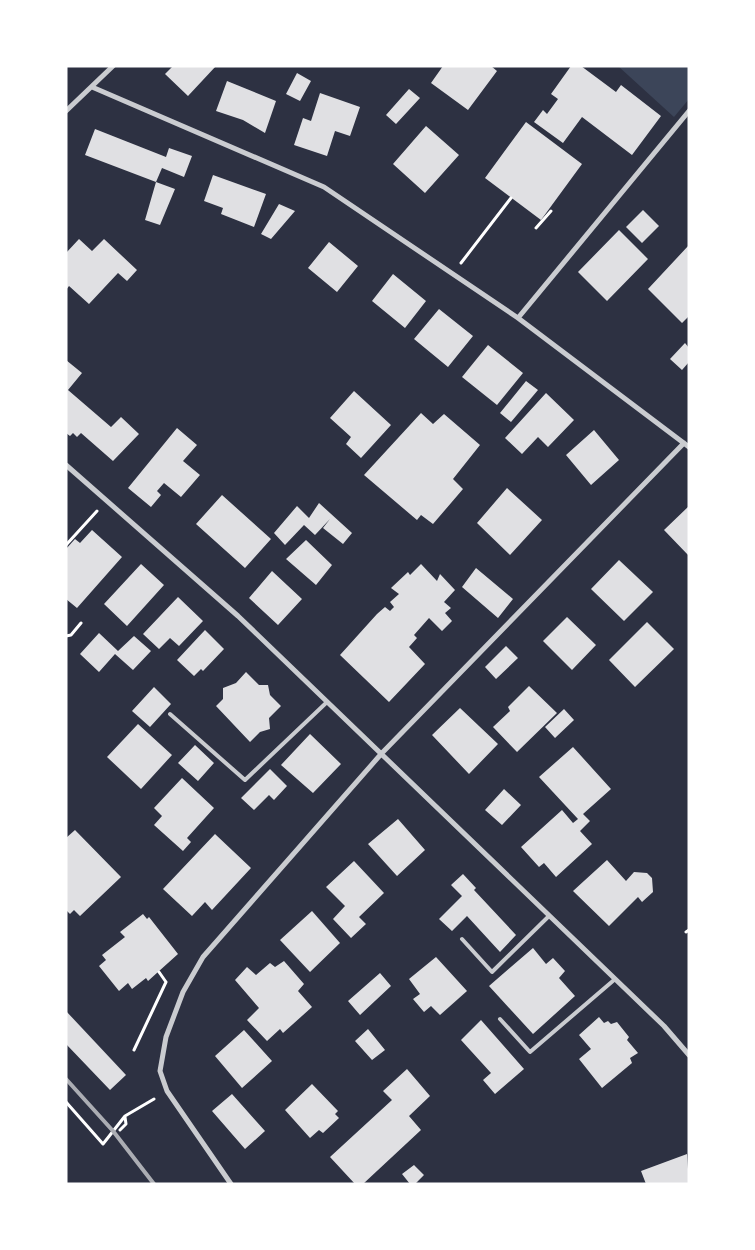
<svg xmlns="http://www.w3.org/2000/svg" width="755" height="1250" font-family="'Asap Condensed',sans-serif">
<rect width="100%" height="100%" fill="#2d3142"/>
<path fill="#3c4559" d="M618 66H689V99L674 117Z"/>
<path fill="#e0e0e3" d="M173 66H216L188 96 165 74Z
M443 66H491L497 71 468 110 431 83Z
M571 66H581L616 92 621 85 661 116 632 155 582 117 563 143 534 122 543 110 547 114 558 99 551 94Z
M297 73 311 81 300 101 286 94Z
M227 81 276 101 265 133 243 120 216 111Z
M409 89 420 98 396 124 386 115Z
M320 93 360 107 350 136 335 131 327 156 294 145 303 118 311 121Z
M526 122 582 164 541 220 485 178Z
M426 126 459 155 425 193 393 164Z
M95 129 166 157 169 148 192 156 184 177 162 168 156 182 85 155Z
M213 175 266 194 254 227 221 214 223 208 204 201Z
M156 182 175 189 160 225 145 220Z
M279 204 295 211 271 239 261 234Z
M643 210 659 226 642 243 626 227Z
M619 230 648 259 607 301 578 272Z
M79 239 92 251 104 239 137 270 127 281 118 273 89 304 69 286 66 290V253Z
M329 242 358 266 337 292 308 268Z
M689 245V316L682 323 648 289Z
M393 274 426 301 405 328 372 301Z
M439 309 473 336 448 367 414 339Z
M685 343 689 348V362L682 370 670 359Z
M488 345 523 373 497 405 462 377Z
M66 360 82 373 68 390 111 427 121 417 139 434 113 461 81 433 77 437 73 433 70 436 66 433Z
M526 381 538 390 511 422 500 413Z
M354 391 391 425 361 458 346 444 351 437 330 418Z
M546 393 574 420 548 447 538 437 522 454 505 438Z
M421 413 433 424 444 414 480 445 453 479 463 489 433 524 421 515 417 520 364 475Z
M177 428 197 445 183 461 200 475 181 497 164 483 157 491 161 495 151 507 128 488Z
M594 430 619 460 591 485 566 455Z
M507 488 542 520 510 555 477 523Z
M222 495 271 539 245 568 196 524Z
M319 503 352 533 343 544 323 528 330 519 315 535 304 525 285 545 274 533 297 506 309 518Z
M689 506V556L664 530Z
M92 530 122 557 77 608 66 599V549L75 539 80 543Z
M306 540 332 565 316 585 286 559Z
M619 560 653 592 624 621 591 589Z
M141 564 164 585 127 626 104 604Z
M421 564 437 581 440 574 455 590 444 602 451 608 445 613 452 621 442 631 429 618 414 635 417 638 409 647 425 664 389 702 340 655 377 614 385 607 390 611 394 607 390 602 399 594 391 588 408 572 410 575Z
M476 568 513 599 498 618 462 587Z
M272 571 302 599 278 625 249 598Z
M178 597 203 621 179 646 170 638 159 649 143 634Z
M567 617 596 645 572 670 543 641Z
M647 622 674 649 635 687 609 660Z
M205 630 224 649 203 671 201 669 194 676 177 660Z
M99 633 118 651 134 636 151 651 133 670 115 654 99 672 80 654Z
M506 646 518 658 496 679 485 667Z
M246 672 259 685H268L270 695 281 706 269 718 270 729 260 732 250 742 216 706 223 699V688L236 683Z
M529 686 557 713 517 752 493 727 510 711 508 707Z
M154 687 171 704 150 727 132 711Z
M460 708 498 744 469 774 432 735Z
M564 709 574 720 555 738 545 727Z
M138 724 172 755 141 789 107 757Z
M310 734 341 764 313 793 281 765Z
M195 745 214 763 198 781 178 763Z
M573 747 611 789 583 814 590 821 580 831 592 844 556 877 544 863 539 867 521 847 562 810 573 823 578 819 539 777Z
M270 769 287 786 274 800 269 795 254 810 241 798Z
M182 778 214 808 187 838 191 842 183 851 154 825 162 816 154 808Z
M504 789 521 805 502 825 485 810Z
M398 819 425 850 397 876 368 844Z
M75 830 121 877 80 916 74 910 70 914 66 910V838Z
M215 834 251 868 212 910 205 902 192 916 163 889Z
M607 860 626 881 634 872 647 873 652 878 653 892 642 902 638 897 609 926 573 891Z
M354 861 384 893 359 917 366 924 351 938 333 919 345 906 326 887Z
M463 874 476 888 474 890 516 935 500 952 467 916 452 931 439 919 462 896 451 885Z
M312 911 340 943 310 972 280 940Z
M143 914 147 919 149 917 178 954 148 981 146 978 132 989 128 983 119 991 99 966 106 960 102 955 125 937 120 932Z
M533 948 546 964 553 958 565 971 559 978 575 996 533 1034 489 986Z
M436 957 467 991 440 1015 431 1006 424 1012 413 999 420 994 409 979Z
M284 961 304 984 298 991 312 1007 283 1033 280 1029 267 1041 247 1020 259 1008 235 980 247 967 256 975 270 963 275 967Z
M380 973 391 986 360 1015 348 1001Z
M66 1011 126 1075 110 1090 66 1044Z
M599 1017 604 1023 608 1021 611 1024 617 1022 629 1037 627 1040 638 1053 630 1058 632 1063 602 1088 579 1059 591 1049 579 1035Z
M481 1020 524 1069 495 1094 483 1080 491 1073 461 1040Z
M368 1029 385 1050 372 1060 355 1041Z
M244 1030 272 1061 242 1088 215 1056Z
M407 1069 430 1096 409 1116 421 1130 363 1184H355L330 1157 392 1100 383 1091Z
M312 1084 338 1111 335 1114 339 1118 323 1133 319 1130 310 1138 285 1110Z
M232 1094 265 1131 245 1149 212 1111Z
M687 1154 689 1184H646L641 1171Z
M414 1165 424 1175 415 1184H410L402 1174Z"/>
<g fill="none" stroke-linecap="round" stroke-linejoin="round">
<path stroke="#fff" stroke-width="3" d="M536 228 551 211
M461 263 511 198
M66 545 97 511
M66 636 71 635 81 623
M686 932 689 930
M159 972 166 982
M134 1050 166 982
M66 1102 103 1144 125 1116 154 1099
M120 1130 126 1124 125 1117"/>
<path stroke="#caccd0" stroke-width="4" d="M170 714 245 780 326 703
M462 939 492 972 549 916
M500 1019 530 1052 614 980"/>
<path stroke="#caccd0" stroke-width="5" d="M92 87 324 187 518 318 689 447
M66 111 113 66
M518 318 689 111
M66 465 238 616 664 1026 689 1055
M231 1184 167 1091 160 1071 166 1037 183 992 203 957 382 753 684 443"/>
<path stroke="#abadb3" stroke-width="4" d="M66 1079 113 1131 154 1184"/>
</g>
<rect width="755" height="1250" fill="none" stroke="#ffffff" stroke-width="135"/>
</svg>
